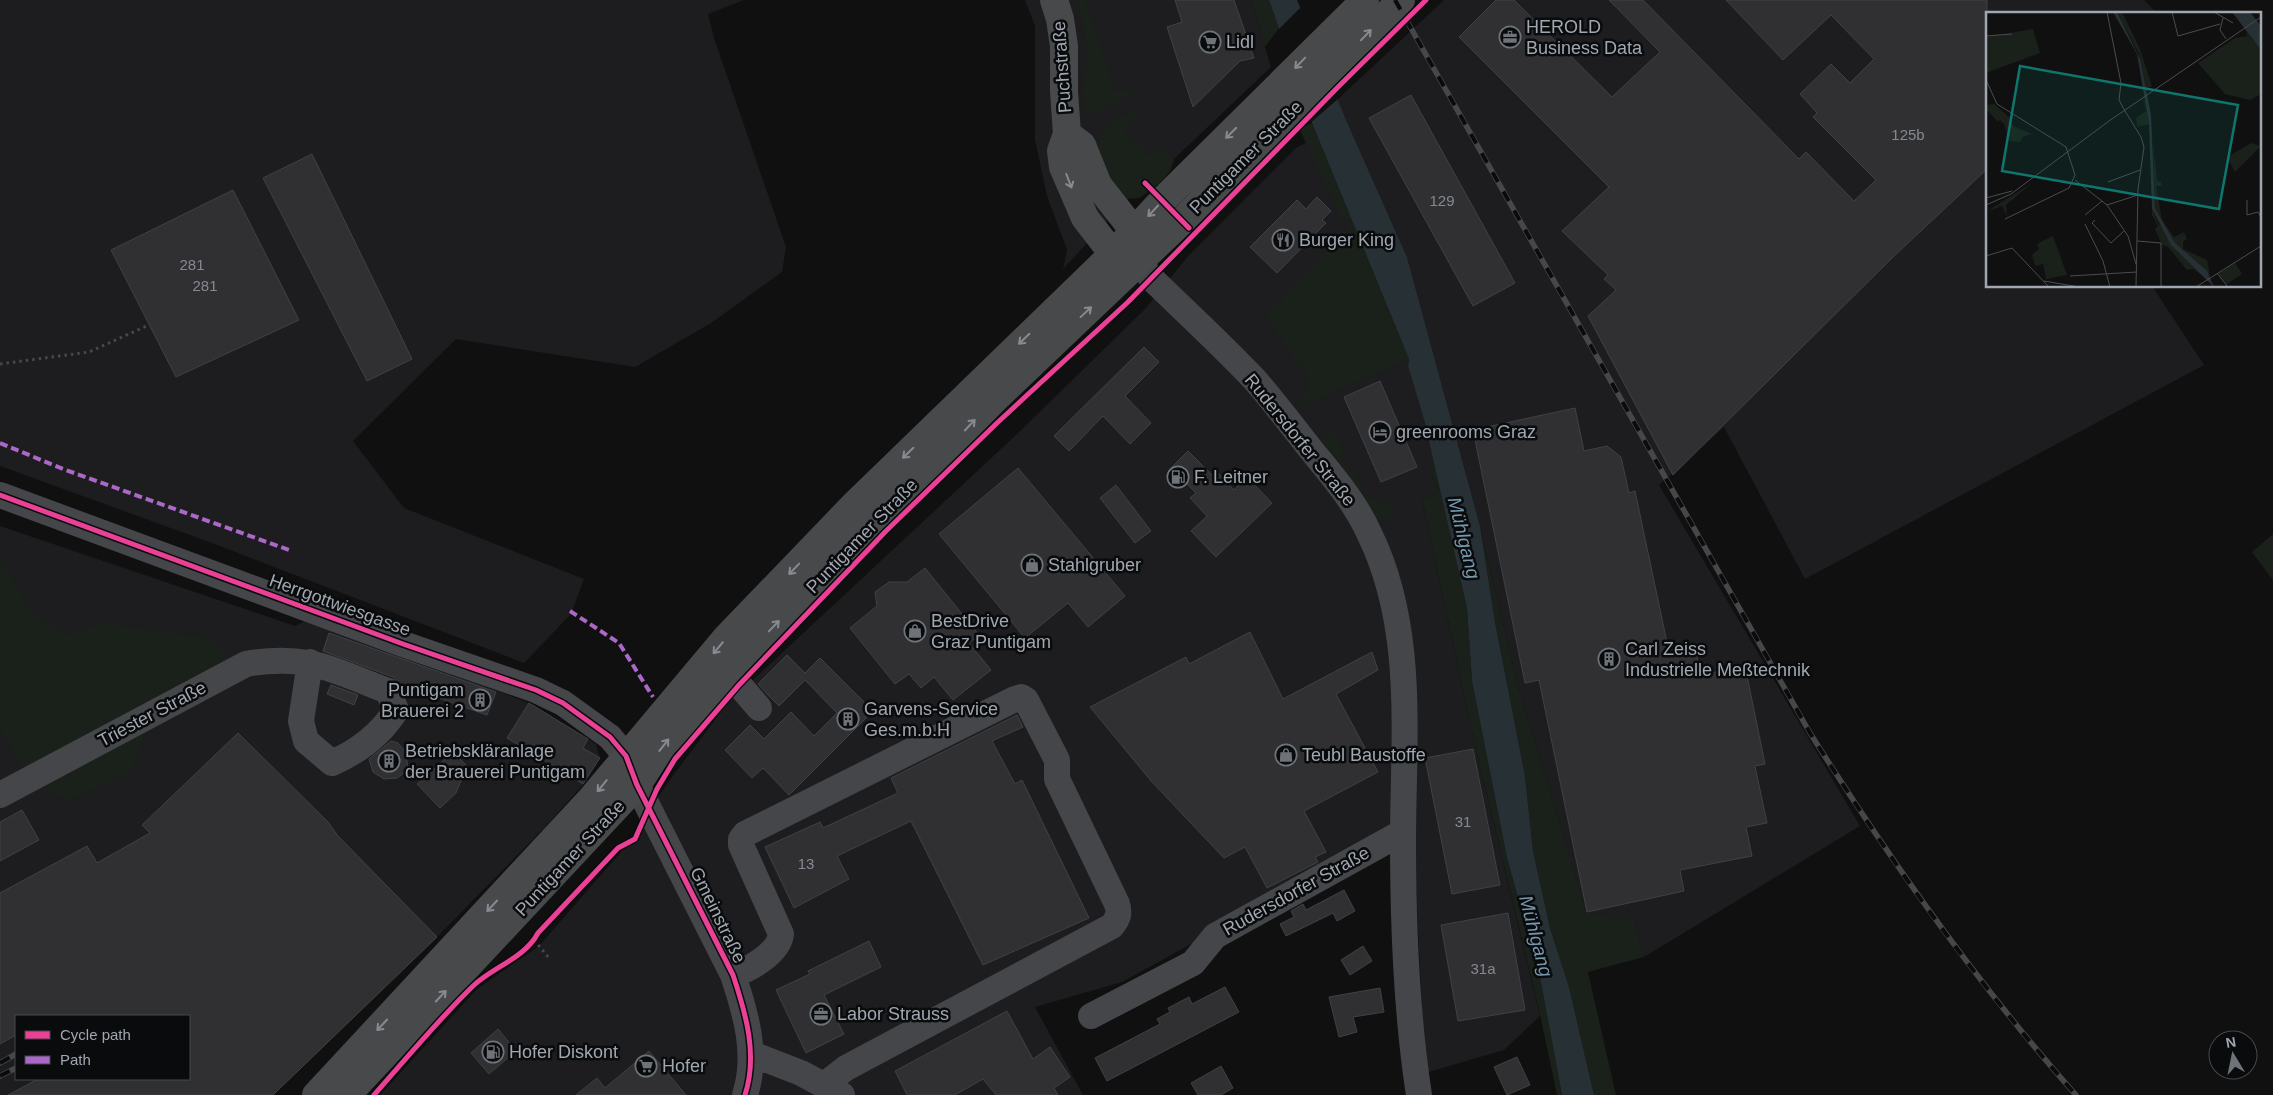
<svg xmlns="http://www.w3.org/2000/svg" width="2273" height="1095" font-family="Helvetica,sans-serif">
<rect width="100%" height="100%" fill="#101010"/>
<path fill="#1d1d1f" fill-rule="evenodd" d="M0 0H744L708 14 714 38 786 247 782 272 711 323 635 367 456 339 353 441 404 508 584 579 571 614 524 663 212 543 0 466Z
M1025 0H1251L1271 67 1174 159 1171 170 1141 197 1129 198 1063 269 1067 250 1047 196 1035 140V26Z
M1444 0H2144L2155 11 2154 14H1987V286H2152L2204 365 1805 579 1724 427 1659 485 1860 826 1644 957 1635 920 1587 915 1518 686 1480 526 1407 257 1337 100Z
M1317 137 1409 359 1408 366 1425 423 1431 447V472L1439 492 1422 499 1474 741 1540 1016 1504 1050 1425 1073 1413 822 1122 982 1035 1007 1083 1095H380L477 989 539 946 620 853 669 781 727 704 1016 435 1145 309 1189 255 1296 148Z
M0 526 295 626 315 615 331 627 529 703 596 744 600 758 583 785 546 826 437 937 273 1095H0ZM16 1016H189V1079H16Z"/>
<path fill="#1a201a" d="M1076 0H1085L1115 92 1128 90 1130 95 1089 117 1086 116C1079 98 1085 80 1086 62 1086 41 1084 19 1076 0Z
M1251 0H1269L1279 28 1265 47Z
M1132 112 1135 114V119L1124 131 1151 157 1162 147 1174 159C1170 173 1164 180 1152 189 1145 194 1137 201 1128 198 1116 194 1099 157 1098 145 1098 140 1101 135 1104 131 1110 121 1122 117 1132 112Z
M1312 123 1409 359 1295 409 1309 386 1308 372 1292 356 1266 316 1353 222 1340 215 1299 128Z
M1332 433 1344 449 1340 457 1348 472 1356 473 1366 496 1390 506 1396 517 1383 521 1375 519 1319 440 1326 434Z
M1431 447 1467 608 1472 681 1507 858 1540 977 1562 1095H1557L1539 1010 1474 741 1422 499 1439 492 1431 472Z
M1480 526 1518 686 1587 914 1635 920 1644 957 1588 972 1616 1095H1594L1569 987 1550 928 1533 851 1525 776 1495 622Z
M2273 534V580L2252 552Z
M0 560 33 615 71 635 99 623 212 638 237 668 152 714 131 773 69 800 29 780 0 728Z"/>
<path fill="#273035" d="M1269 0H1297L1346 120 1407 257 1480 526 1495 622 1525 776 1533 851 1550 928 1569 987 1594 1095H1562L1540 977 1507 858 1472 681 1467 608 1425 423 1408 366 1409 359 1312 123Z"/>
<path fill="#101010" d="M1300 8 1309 24 1339 98 1309 124 1277 31Z"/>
<path fill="#303033" stroke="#3f4144" d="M1175 0H1234L1254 58 1240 61 1193 107 1167 27 1182 22Z
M1496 0H1514L1612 97 1660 52 1609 0H1643L1799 159 1806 152 1854 201 1876 180 1813 117 1817 113 1800 94 1831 64 1850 83 1874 59 1831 15 1783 60 1726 0H1987V169L1892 258 1673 475 1588 316 1616 290 1604 279 1608 275 1562 231 1609 187 1459 37Z
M1411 95 1515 283 1473 306 1369 118Z
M312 154 412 359 367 381 263 178Z
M233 190 299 320 176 377 111 250Z
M1317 197 1331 211 1322 220 1326 223 1277 273 1250 247 1297 200 1306 209Z
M1144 347 1159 362 1125 396 1151 423 1130 444 1103 416 1069 451 1054 436Z
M1380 381 1417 467 1381 482 1344 397Z
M1575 408 1584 451 1607 446 1621 457 1629 493 1635 491 1669 652 1695 646 1700 675 1745 666 1765 764 1755 766 1767 823 1746 827 1752 856 1680 870 1684 891 1587 912 1539 680 1525 683 1473 430Z
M1188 451 1214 477 1218 473 1234 490 1247 477 1272 503 1216 557 1191 531 1207 516 1190 498 1196 493 1171 468Z
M1018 468 1125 596 1088 627 1068 603 1025 638 939 534Z
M1116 485 1151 531 1135 543 1100 498Z
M925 568 979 635 969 643 991 670 953 700 934 677 921 688 909 674 895 684 850 628 877 606 875 592 889 582H907Z
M1250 632 1283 699 1372 652 1378 670 1336 694 1378 772 1304 811 1326 852 1315 857 1318 862 1267 888 1245 847 1224 858 1152 782 1090 707 1186 657 1189 664Z
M329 633 496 692 487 715 402 685 393 677 323 651Z
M787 655 805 673 820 658 873 711 789 795 763 768 752 778 725 750 750 725 764 739 791 712 814 736 837 713 805 680 779 706 766 693 758 684Z
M331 685 358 695 354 705 327 694Z
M529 703 588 739 583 748 600 758 583 784 507 738Z
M1017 715 1023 727 992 741 1015 784 1022 780 1089 918 983 965 911 821 837 856 849 879 794 908 765 847 820 822 823 828 898 793 891 778Z
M238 733 328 822 338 836 437 937 273 1095H8L38 1079H189V1016H16V1035L0 1044V893L87 846 97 863 150 833 142 825Z
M391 741 398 743 406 752 408 770 397 778 384 779 373 772 369 759Z
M1473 749 1500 885 1452 894 1425 758Z
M453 752 467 766 456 793 440 808 417 784Z
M22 810 39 840 0 861V822Z
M1344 890 1355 911 1337 921 1333 913 1286 936 1280 924 1294 917 1291 911 1303 904 1306 910Z
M1508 913 1525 1010 1458 1021 1441 925Z
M869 941 881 967 824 995 844 1034 806 1053 776 990 810 974 808 971Z
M1363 946 1372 961 1350 975 1341 960Z
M1225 987 1239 1012 1107 1081 1095 1058 1160 1024 1157 1019 1170 1012 1168 1008 1189 997 1192 1004Z
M1380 988 1384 1012 1353 1017 1357 1032 1339 1037 1329 997Z
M1007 1011 1033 1059 1050 1047 1070 1077 1054 1088 1058 1095H996L983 1079 955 1095H907L895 1071Z
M498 1029 516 1051 489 1074 471 1053Z
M649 1051 686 1095H576L597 1078 605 1088Z
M1517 1057 1530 1085 1507 1095 1494 1067Z
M1221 1066 1233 1088 1221 1095H1198L1191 1083Z"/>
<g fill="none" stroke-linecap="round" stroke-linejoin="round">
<path stroke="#46484b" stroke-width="3" stroke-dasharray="2.5 4" stroke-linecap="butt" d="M0 364 89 352 149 325
M534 940 549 958"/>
<path stroke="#454649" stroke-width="26" d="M1140 262 1151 278C1186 312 1222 345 1255 380 1275 403 1293 427 1312 451 1333 477 1355 502 1369 533 1416 628 1403 738 1403 841 1403 926 1406 1011 1419 1095
M0 495 403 644 536 690 563 703 610 737 626 756 637 785 733 975C746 1014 758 1055 745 1095
M729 673 759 708
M0 795 246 664C306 653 333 670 388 691L396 710C381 734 357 752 332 763L306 741 301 721 310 662
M733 975C750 969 779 953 781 934L741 845V839L745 834 1015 699 1021 697 1026 700 1057 760V779L1117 904C1120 914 1118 918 1112 926L846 1068 824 1085
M1091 1016 1193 963 1215 936 1403 832
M752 1054 801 1073 842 1095"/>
<path stroke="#47494b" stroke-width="28" d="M1054 0 1060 19 1064 46V91L1067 134 1061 151 1063 167 1085 218 1113 254 1129 258
M1067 134 1082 145 1098 185 1134 231 1137 248
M316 1095 591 799 726 638 855 504 1113 254 1162 201 1365 0
M347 1095 637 785 663 745 874 522 998 396 1182 221 1401 0"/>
<g stroke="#454749" stroke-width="5.5">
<path id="rail" d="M1395 0 1810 733C1890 860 1976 983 2076 1095
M0 1063 16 1054
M0 1076 16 1068"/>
</g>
<use href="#rail" stroke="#0a0b0c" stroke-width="4" stroke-dasharray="11" stroke-linecap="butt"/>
<path stroke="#ac68c9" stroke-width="4" stroke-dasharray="8 4" stroke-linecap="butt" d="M0 443 63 469 292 551
M570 611 619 643 653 697"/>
<g stroke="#0a0b0c" stroke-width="8">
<path id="cycleway" d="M1145 183 1189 228
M0 495 403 644 536 690 563 703 610 737 626 756 637 785 733 975C746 1014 758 1055 745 1095
M374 1095C406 1059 438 1020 473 986 493 967 525 958 538 933L618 848 635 839 657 789 675 759 739 685 886 531 997 423 1128 302 1338 87 1426 0"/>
</g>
<use href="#cycleway" stroke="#ea4096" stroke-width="5"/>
</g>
<defs><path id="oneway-shaft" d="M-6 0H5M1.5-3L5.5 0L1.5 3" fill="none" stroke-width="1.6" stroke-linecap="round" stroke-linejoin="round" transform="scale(1.25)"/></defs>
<g stroke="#868b92">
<use href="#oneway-shaft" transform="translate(1366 35) rotate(-46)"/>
<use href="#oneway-shaft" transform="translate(1300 63) rotate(134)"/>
<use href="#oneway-shaft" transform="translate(1231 133) rotate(135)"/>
<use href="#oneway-shaft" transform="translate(1069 181) rotate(69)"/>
<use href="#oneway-shaft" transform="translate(1153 211) rotate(133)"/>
<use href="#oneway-shaft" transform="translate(1086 312) rotate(-43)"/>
<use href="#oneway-shaft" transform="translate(1024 339) rotate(136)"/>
<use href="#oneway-shaft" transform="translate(970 425) rotate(-47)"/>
<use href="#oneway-shaft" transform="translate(908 453) rotate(136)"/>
<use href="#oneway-shaft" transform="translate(794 569) rotate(134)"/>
<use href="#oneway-shaft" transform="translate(774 626) rotate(-46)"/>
<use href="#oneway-shaft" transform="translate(718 648) rotate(130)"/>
<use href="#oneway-shaft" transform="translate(664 745) rotate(-52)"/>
<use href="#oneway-shaft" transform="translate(602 786) rotate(129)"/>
<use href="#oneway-shaft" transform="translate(492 906) rotate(133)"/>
<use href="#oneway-shaft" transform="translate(441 996) rotate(-47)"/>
<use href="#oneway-shaft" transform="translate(382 1025) rotate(133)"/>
</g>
<defs>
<g id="office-ring" transform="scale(1.125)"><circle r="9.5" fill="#0a0b0c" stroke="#6e7279" stroke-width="1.5"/><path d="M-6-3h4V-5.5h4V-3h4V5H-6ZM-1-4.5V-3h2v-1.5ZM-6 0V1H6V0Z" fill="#6e7279"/></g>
<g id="supermarket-ring" transform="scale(1.125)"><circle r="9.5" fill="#0a0b0c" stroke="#6e7279" stroke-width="1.5"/><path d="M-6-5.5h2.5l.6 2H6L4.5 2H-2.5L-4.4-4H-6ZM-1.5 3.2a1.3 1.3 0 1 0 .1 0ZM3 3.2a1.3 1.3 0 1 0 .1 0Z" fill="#6e7279"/></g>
<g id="restaurant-ring" transform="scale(1.125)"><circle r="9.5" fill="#0a0b0c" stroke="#6e7279" stroke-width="1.5"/><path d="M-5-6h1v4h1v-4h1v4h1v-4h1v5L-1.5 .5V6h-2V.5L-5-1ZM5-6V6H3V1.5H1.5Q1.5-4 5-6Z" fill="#6e7279"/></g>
<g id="hotel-ring" transform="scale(1.125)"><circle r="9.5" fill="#0a0b0c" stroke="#6e7279" stroke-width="1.5"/><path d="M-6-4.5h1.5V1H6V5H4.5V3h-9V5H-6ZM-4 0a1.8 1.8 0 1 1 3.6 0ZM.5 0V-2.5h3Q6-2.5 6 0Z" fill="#6e7279"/></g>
<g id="fuel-ring" transform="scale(1.125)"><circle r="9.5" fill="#0a0b0c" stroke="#6e7279" stroke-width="1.5"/><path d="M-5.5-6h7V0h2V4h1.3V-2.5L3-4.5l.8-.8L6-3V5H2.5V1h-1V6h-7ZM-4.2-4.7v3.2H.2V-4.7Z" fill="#6e7279"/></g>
<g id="shop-ring" transform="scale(1.125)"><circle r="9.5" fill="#0a0b0c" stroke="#6e7279" stroke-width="1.5"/><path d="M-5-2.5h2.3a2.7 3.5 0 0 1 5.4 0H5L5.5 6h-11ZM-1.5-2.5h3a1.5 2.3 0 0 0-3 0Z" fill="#6e7279"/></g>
<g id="building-ring" transform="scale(1.125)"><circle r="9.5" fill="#0a0b0c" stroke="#6e7279" stroke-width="1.5"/><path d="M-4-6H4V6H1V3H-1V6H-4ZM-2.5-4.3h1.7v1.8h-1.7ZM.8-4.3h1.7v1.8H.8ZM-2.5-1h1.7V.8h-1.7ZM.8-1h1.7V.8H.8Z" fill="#6e7279"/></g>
</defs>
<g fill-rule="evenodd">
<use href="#office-ring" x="1510" y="37"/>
<use href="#supermarket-ring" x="1210" y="42"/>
<use href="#restaurant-ring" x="1283" y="240"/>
<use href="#hotel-ring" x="1380" y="432"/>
<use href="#fuel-ring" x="1178" y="477"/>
<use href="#shop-ring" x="1032" y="565"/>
<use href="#shop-ring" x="915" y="631"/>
<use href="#building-ring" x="1609" y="659"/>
<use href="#building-ring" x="480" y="700"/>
<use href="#building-ring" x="848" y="719"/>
<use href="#shop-ring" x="1286" y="755"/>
<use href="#building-ring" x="389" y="761"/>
<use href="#office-ring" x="821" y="1014"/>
<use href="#fuel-ring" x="493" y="1052"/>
<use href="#supermarket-ring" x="646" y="1066"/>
</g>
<g text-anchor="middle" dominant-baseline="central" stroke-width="5" stroke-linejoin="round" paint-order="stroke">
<g font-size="15" fill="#858992">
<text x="1908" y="134">125b</text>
<text x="1442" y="200">129</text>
<text x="192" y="264">281</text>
<text x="205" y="285">281</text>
<text x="1463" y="821">31</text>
<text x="806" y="863">13</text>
<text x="1483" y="968">31a</text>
</g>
<g font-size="18" fill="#a1a7b1" stroke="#0a0b0c" text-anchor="start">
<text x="1526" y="27">HEROLD<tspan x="1526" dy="21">Business Data</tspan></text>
<text x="1226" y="42">Lidl</text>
<text x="1299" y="240">Burger King</text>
<text x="1396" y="432">greenrooms Graz</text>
<text x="1194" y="477">F. Leitner</text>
<text x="1048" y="565">Stahlgruber</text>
<text x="931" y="621">BestDrive<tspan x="931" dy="21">Graz Puntigam</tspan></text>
<text x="1625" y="649">Carl Zeiss<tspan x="1625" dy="21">Industrielle Meßtechnik</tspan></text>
<text x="464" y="690" text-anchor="end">Puntigam<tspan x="464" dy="21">Brauerei 2</tspan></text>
<text x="864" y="709">Garvens-Service<tspan x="864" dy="21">Ges.m.b.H</tspan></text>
<text x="405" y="751">Betriebskläranlage<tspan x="405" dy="21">der Brauerei Puntigam</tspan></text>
<text x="1302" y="755">Teubl Baustoffe</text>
<text x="837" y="1014">Labor Strauss</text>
<text x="509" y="1052">Hofer Diskont</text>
<text x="662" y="1066">Hofer</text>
</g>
<g font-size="18" fill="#a1a7b1" stroke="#0a0b0c">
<text transform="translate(1062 67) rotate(-94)">Puchstraße</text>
<text transform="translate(1246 157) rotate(-45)">Puntigamer Straße</text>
<text transform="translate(1300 440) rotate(51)">Rudersdorfer Straße</text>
<text transform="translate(862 536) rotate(-46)">Puntigamer Straße</text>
<text transform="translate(340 605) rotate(20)">Herrgottwiesgasse</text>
<text transform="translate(152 714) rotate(-28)">Triester Straße</text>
<text transform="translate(570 858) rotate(-47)">Puntigamer Straße</text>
<text transform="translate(1296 891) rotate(-29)">Rudersdorfer Straße</text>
<text transform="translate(718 915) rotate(64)">Gmeinstraße</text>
</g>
<g font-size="19" font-style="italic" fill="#7797ad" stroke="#0a0b0c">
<text transform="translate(1464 538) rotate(76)">Mühlgang</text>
<text transform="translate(1536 936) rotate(75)">Mühlgang</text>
</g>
</g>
<g transform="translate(1986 12)">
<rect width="275" height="275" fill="#101010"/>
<path d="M131 0H136L154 37 166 74 159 77 153 42ZM47 17 54 41 0 61V25ZM260 19 275 38V82L264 88 239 82 212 51 249 26 261 24ZM157 88H158L163 112 151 115 150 106 160 99ZM8 92 24 106 27 114 46 122 37 125 34 130 24 129 18 112 14 108 12 110 0 97V93ZM164 121 166 197 172 211 220 267 208 257 201 258 182 235 176 233 169 217 172 214 166 203ZM167 130 171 168 175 170 176 174H170L176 208 188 225 198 220 201 227 197 230V237L221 248 224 264 189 231 169 196ZM265 131 275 134 249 160 241 145ZM46 171 20 193 21 205 16 194 0 200ZM67 224 81 263 60 267 57 252 49 254 46 243 53 237 51 232ZM249 251 256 262 241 272 232 262Z" fill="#1a201a"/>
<path d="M127 0H131L154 47 165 103 169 196 189 231 221 259 228 275 185 233 166 197 163 112 151 42ZM246 0H264L275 14V38Z" fill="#273035"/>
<path fill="none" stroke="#4a4c50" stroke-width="1" d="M121 0 135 71 133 88 139 99M186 0 192 24 234 12M228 0 247 11M237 6 234 18 240 27M0 24 26 22M0 68 11 92 80 135 89 163 83 176 19 207M139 99 155 125 158 135 152 177 150 275M89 168 121 193 142 224 150 252M122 170 154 158M0 186 26 179M261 188V203L272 200 275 205M0 193 25 182 123 109 275 5M121 193 152 183M99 203 116 189M109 208 106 211 125 231 138 219M99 212 117 249 124 275M151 229 175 231V275M0 244 26 236 63 275M231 261 242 275M84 264 151 260M58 269 93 275M210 275 275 234"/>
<path fill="#0f766e" fill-opacity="0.15" stroke="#0f766e" stroke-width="2.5" d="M34 54 252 93 233 197 16 159Z"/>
<rect width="275" height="275" fill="none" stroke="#a1a7b1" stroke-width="2.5"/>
</g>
<rect x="15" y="1015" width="175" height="65" fill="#0a0b0c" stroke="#46494e"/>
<rect x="25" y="1031" width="25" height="8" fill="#ea4096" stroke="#46494e"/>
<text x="60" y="1040" font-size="15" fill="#a1a7b1">Cycle path</text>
<rect x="25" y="1056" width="25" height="8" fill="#ac68c9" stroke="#46494e"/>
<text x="60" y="1065" font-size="15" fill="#a1a7b1">Path</text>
<g transform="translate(2233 1055) rotate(350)"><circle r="24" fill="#0a0b0c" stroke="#46494e"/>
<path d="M0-4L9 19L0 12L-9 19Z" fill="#6e7279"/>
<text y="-8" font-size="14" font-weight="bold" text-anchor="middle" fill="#a1a7b1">N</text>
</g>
</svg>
